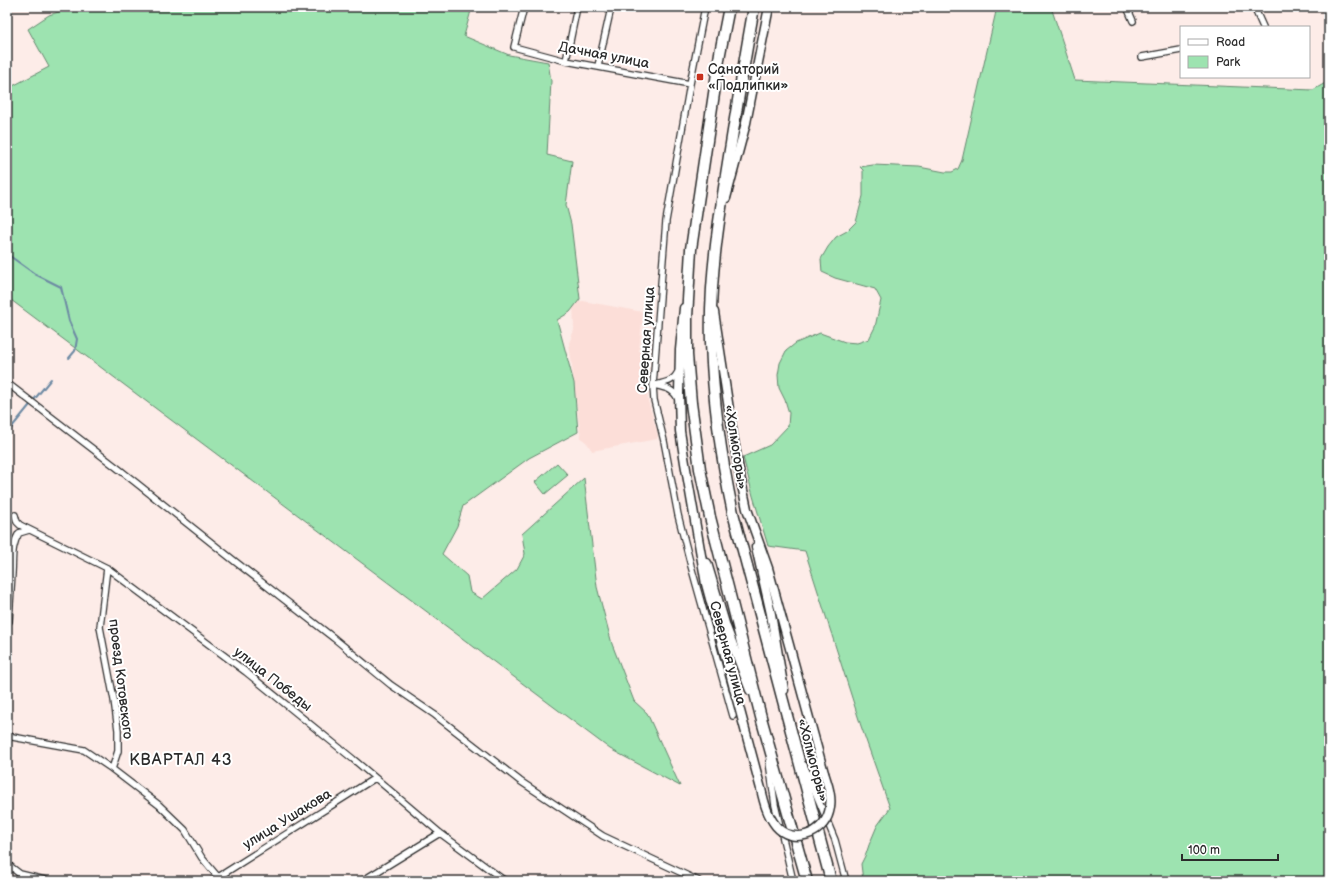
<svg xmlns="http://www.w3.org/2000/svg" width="1336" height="888" font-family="'Balsamiq Sans',sans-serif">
<rect width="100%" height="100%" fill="#fdece8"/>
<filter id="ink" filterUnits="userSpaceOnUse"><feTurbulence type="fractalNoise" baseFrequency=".025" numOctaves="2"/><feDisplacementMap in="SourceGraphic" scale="8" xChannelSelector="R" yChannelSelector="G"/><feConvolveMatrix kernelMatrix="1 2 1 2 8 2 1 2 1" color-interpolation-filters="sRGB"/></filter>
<g filter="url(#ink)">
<path fill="#fcded8" d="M583 301 643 312 639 351 648 354 650 357 646 386 648 401 658 435 657 439 592 451 587 443 581 438 569 343 574 330 573 302Z"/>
<path fill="#9de3b0" stroke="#64876e" d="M74 7H472L464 36 509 55 548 62 551 81 547 155 572 161 566 205 571 224 580 299 570 312 557 320 574 383 578 432 529 458 463 506 457 526 442 554 467 576 470 592 482 599 517 569 525 554 522 534 584 478 597 587 612 644 634 701 647 713 680 786 610 749 7 297V89L49 67 28 29 49 15Z
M997 7H1051L1075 80 1313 90 1329 81V678L1325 679 1329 712V881H863L861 864 866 854 869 845 877 826 890 808 861 726 805 551 768 546 753 496 743 457 770 445 788 426 789 413 785 400 779 388 778 375 780 363 786 351 796 343 820 333 845 342 857 343 869 339 875 327 881 300 875 289 835 278 822 272 821 259 828 247 836 237 847 231 856 222 863 196V170L860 167 873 165 919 167 945 172H952L958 169 962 160Z
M557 463 568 475 545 494 535 482Z"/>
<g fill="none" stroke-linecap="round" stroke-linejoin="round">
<path stroke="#6c89a3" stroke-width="2" d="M7 254 35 274 61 287 69 321 77 339 75 351 69 358
M7 433 51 379"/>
<g stroke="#2b2b2b" stroke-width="8">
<path id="street" d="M524 7 514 47 566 61 690 84
M705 7 690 84 666 221 653 385 654 400 664 441 678 515 691 566 733 716
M1127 7 1133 21
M1254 7 1263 27
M1142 57 1181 50
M566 61 577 7
M598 66 611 8
M7 383 120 470 237 563 335 639 391 685 435 715 520 781 603 836 699 881
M653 385C663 387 673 388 678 399
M656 385C666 382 673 382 678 372
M15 515 17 522 20 525 107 568 246 672 353 759 440 833 505 881
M107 568 100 627 114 700 118 730V751L112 769
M9 621C10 605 11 589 12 573 13 558 11 546 19 533L29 530
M7 736 84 750 112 769 159 805 185 830 202 858 218 877
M769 762 775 805 793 881
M804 765 835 840 846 881
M7 864 20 874 49 881
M82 881H86
M212 881 375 778
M362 881 440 833"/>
</g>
<g stroke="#2b2b2b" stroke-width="11">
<path id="secondary" d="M726 198 746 123 769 7
M684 308 680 350 679 394 680 431 685 463 706 584 761 789
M714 312 733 435 740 476 747 509 768 568 824 773
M756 547 771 614 784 690
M707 563 726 627 750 690"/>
</g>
<g stroke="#2b2b2b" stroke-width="13">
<path id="highway" d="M729 7 720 53 691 249 687 317V355L691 403 700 469 710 517 762 721 807 881
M754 7C745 57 737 106 729 156 719 218 709 280 711 342 713 400 721 457 733 513L831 881"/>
</g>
<use href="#street" stroke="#fff" stroke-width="5.5"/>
<use href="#secondary" stroke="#fff" stroke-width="8"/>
<use href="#highway" stroke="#fff" stroke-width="10"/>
<g stroke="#2b2b2b" stroke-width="11" stroke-linecap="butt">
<path id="secondary-bridge" d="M761 789C764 802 767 815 776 826 792 845 823 835 829 812 833 799 828 785 824 773"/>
</g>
<use href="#secondary-bridge" stroke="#fff" stroke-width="8"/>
</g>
</g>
<rect fill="#c8321e" stroke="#fff" stroke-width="1.5" x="696" y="73" width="8" height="8" rx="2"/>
<g text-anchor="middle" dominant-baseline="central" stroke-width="4" stroke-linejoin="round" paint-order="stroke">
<g font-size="14" fill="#2b2b2b" stroke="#fff">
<text transform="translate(604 55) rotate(11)">Дачная улица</text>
<text transform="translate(646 340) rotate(-86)">Северная улица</text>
<text transform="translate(736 447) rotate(81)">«Холмогоры»</text>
<text transform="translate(728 653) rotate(75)">Северная улица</text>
<text transform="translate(121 679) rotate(83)">проезд Котовского</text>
<text transform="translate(273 679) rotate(38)">улица Победы</text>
<text transform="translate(813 760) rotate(75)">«Холмогоры»</text>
<text transform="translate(287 819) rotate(-32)">улица Ушакова</text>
</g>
<g font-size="14" fill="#2b2b2b" stroke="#fff" text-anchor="start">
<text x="708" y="69">Санаторий<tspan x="708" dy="16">«Подлипки»</tspan></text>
</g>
<g font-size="16" letter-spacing="1" fill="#2b2b2b" stroke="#fff">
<text x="181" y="760">КВАРТАЛ 43</text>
</g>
</g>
<rect width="1336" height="888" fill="none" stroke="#fff" stroke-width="24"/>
<rect x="12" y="12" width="1312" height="864" fill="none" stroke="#2b2b2b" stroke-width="1.5" filter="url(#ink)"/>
<rect x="1180" y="26" width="130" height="52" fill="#ffffff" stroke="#aaaaaa"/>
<rect x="1188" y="39" width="20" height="6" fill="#ffffff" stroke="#aaaaaa"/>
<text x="1216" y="46" font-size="12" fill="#2b2b2b">Road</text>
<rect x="1188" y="56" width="20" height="12" fill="#9de3b0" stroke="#aaaaaa"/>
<text x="1216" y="66" font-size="12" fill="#2b2b2b">Park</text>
<path d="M1182 854v6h96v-6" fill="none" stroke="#2b2b2b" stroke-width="2"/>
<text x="1188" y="854" font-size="12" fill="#2b2b2b" stroke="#ffffff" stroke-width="3" paint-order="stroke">100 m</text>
</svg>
